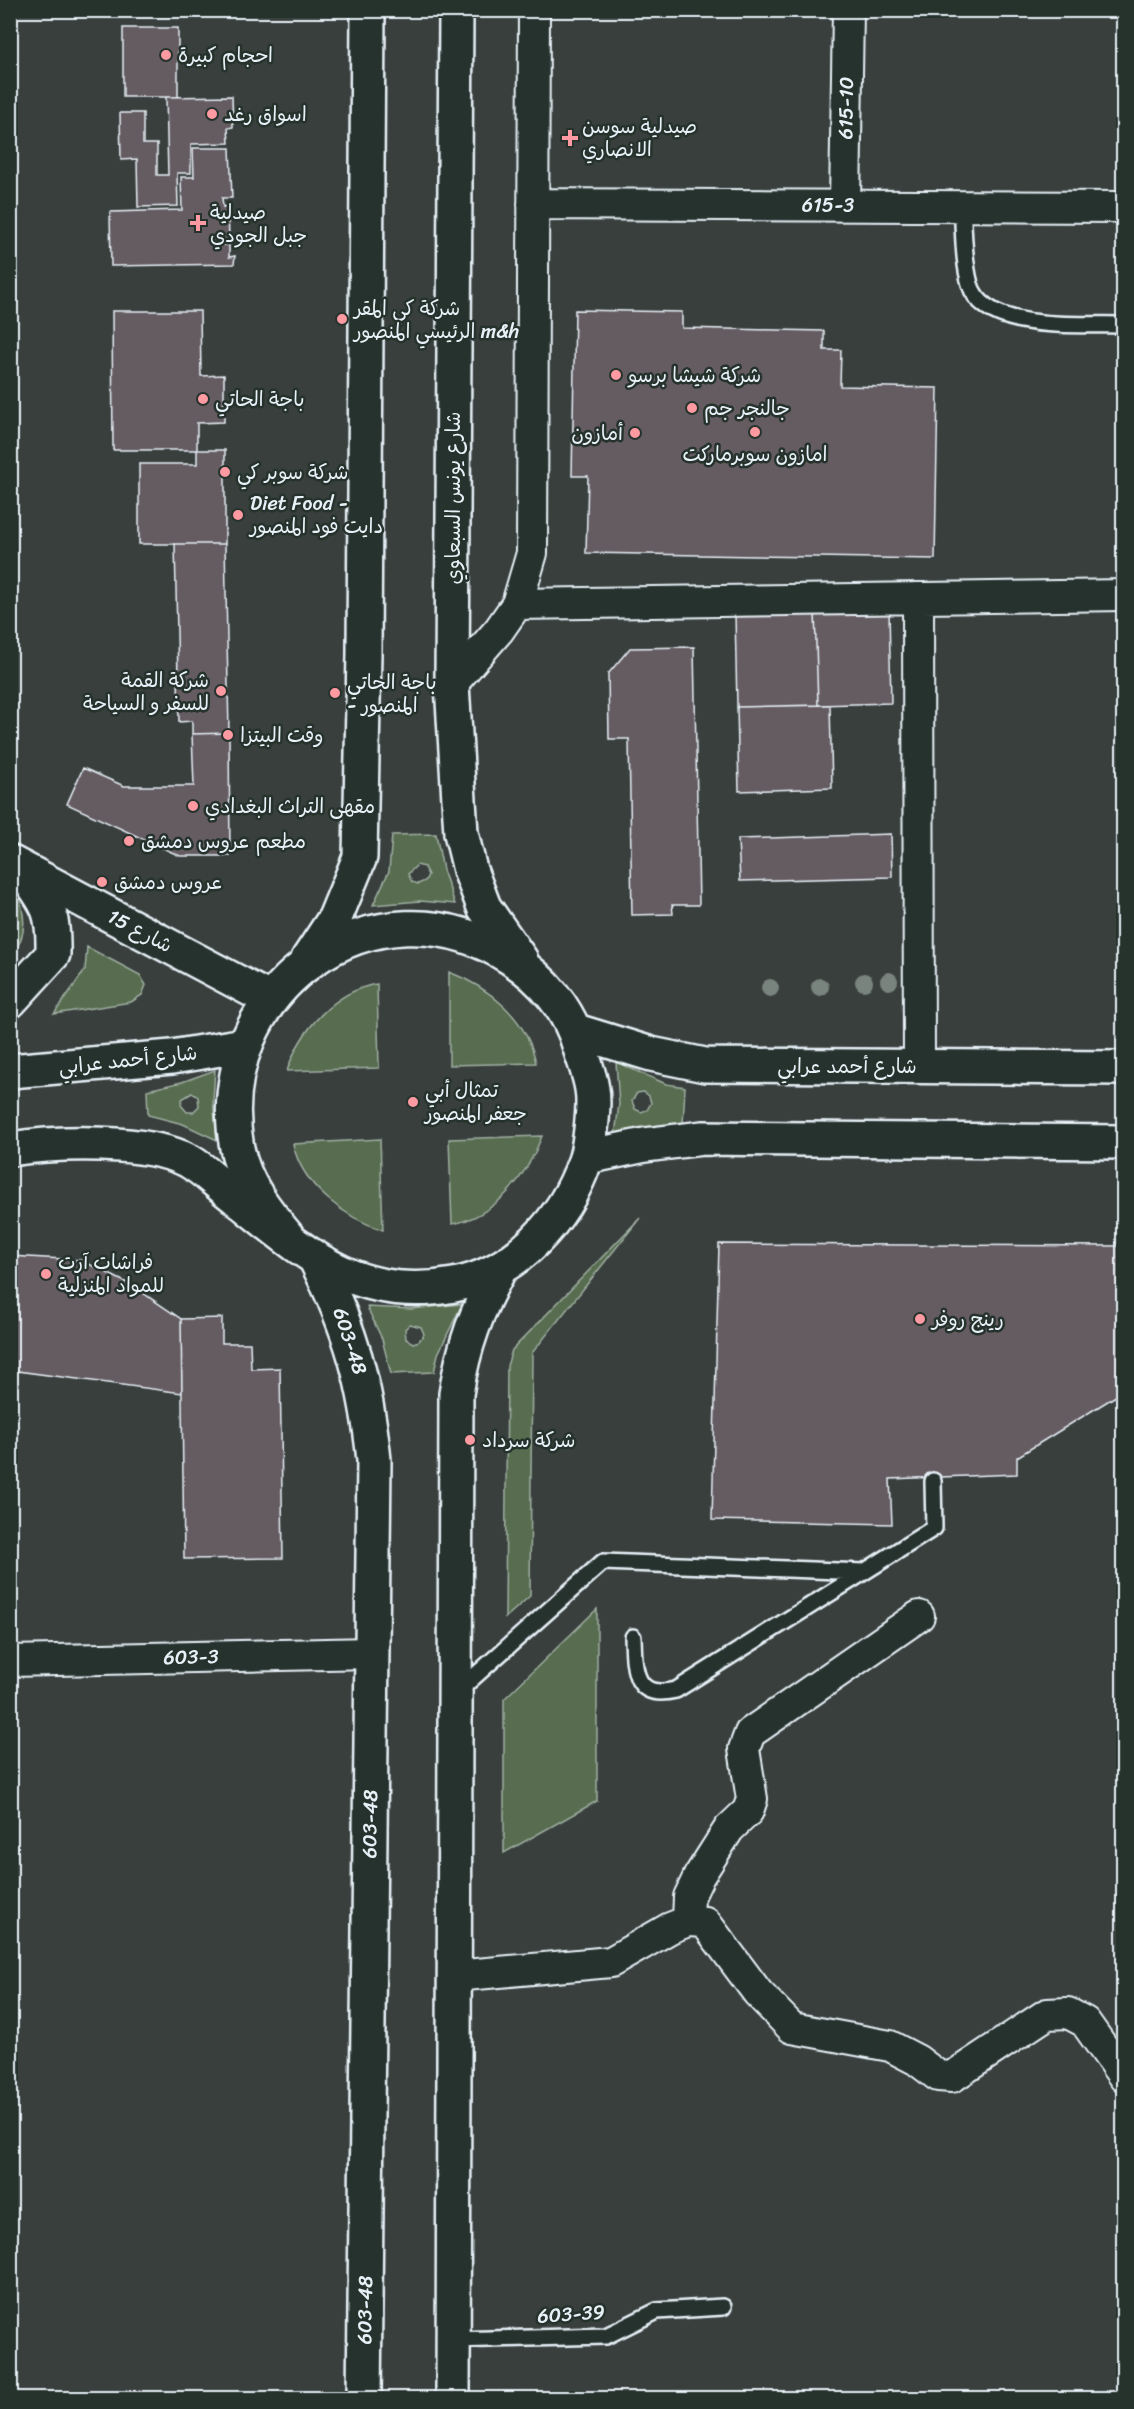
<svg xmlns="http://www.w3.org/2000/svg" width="1134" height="2409" font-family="Sriracha,'Playpen Sans Arabic',sans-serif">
<rect width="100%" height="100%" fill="#393f3d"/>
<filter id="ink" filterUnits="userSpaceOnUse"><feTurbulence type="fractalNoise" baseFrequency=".0167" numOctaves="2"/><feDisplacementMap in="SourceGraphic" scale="12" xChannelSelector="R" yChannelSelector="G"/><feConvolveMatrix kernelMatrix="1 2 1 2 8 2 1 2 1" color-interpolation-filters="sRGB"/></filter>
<g filter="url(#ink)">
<path fill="#586d50" stroke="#a0afa4" stroke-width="1.5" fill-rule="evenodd" d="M436 834 443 870 455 904 420 901 373 905 389 871 392 835ZM417 865 424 867 428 875 425 881 418 884 412 882 408 874Z
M11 884 17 888C24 912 30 935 11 955Z
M87 947 140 975 146 985 142 995 131 1002 54 1014 85 970Z
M449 972C489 987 527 1018 536 1063L449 1065Z
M377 984 379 1068 287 1071C300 1031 334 991 377 984Z
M616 1062 666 1084 685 1087 683 1125 614 1143 619 1104ZM644 1092 649 1096 651 1103 647 1110 641 1112 635 1109 632 1101 637 1093Z
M215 1070 213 1100 217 1140 183 1124 148 1115 147 1090 182 1082ZM192 1093 198 1097 199 1106 193 1112H187L181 1105 182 1099Z
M542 1136C527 1176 496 1216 452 1224L449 1139Z
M380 1139 383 1230C345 1218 302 1186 293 1144Z
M640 1218 532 1353 530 1596 505 1618 507 1366 512 1350Z
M462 1304 438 1354 434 1372 391 1374 382 1339 367 1307 411 1309ZM410 1324 421 1327 424 1334 419 1341 413 1343 406 1339 405 1329Z
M597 1609V1801L504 1853V1699Z"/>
<path fill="#655c62" stroke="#e8f1f8" stroke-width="1.5" d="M152 10H240V16H152Z
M123 28H178V97H123Z
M232 96 233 127 228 128 229 143 191 144V173H177L178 206 138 207 137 159 121 160 120 113H143V144H157V175H168L166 97Z
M193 148H230L232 198H222L223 207 228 206 229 240H223V245H229V257L235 256 234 264 111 266 110 212 182 210 181 177H194Z
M575 310 682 312V328L824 331V350H841L840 386 938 388 935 559 586 553 588 476H572Z
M112 311H200L201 376 224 375V422L197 423V450H113Z
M197 450H225V544H139V464H197Z
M175 544H225L229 733 192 734V721L179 722Z
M889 610 891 703 818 705 815 612Z
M815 612 818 705 737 707 735 614Z
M694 647 699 905H672L673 914 632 915 629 739H609L608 674 630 648Z
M830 705 832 788 739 791 737 707Z
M229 733 230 856H180L67 804 83 768 124 786H194L192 734Z
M891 834 892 877 740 881 738 839Z
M719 1244 1124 1246V1391L1017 1457V1474L890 1479 892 1524 712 1520Z
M10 1256 81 1260 131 1285 181 1319 182 1393 10 1370Z
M222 1318V1343H250L251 1369 280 1368 283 1558 184 1559 181 1319Z"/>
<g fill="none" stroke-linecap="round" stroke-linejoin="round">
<g stroke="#e8f1f8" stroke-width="20">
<path id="lane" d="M962 206C964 231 963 260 970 284 984 334 1082 323 1124 325
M633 1637C634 1671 634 1700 676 1690L864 1572
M457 1692 603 1562 864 1572 934 1528 933 1481
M453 2340 606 2336 657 2311 723 2307"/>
</g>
<g stroke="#e8f1f8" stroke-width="34">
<path id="street" d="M533 204 1124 207
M845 205 848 10
M918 598 919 1066
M517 604 1124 595
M452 684 499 630 517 604 532 553 534 10
M10 1661 372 1653
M688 1921 705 1922 758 1993 792 2028 890 2046 917 2060 938 2076 952 2077 1047 2014 1068 2013 1085 2022 1124 2077
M454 1976 611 1962 670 1928 688 1921 689 1897 699 1876 729 1829 748 1811 752 1799 744 1749 750 1733 919 1616"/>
</g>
<g stroke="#e8f1f8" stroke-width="38">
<path id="secondary" d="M456 10 452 684 461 833 470 870 484 907 521 960
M10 862 271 1000
M308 959 335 918 360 857 364 653 368 10
M10 1001 53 954C54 913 49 905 25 873
M576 1031 651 1054 705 1065 1124 1068
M10 1071 172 1057 244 1045
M10 1149C58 1142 147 1139 189 1161 205 1170 220 1186 235 1197 305 1253 357 1303 454 1285 517 1273 565 1219 585 1161 590 1146 595 1105 592 1089 590 1075 584 1061 580 1048 570 1010 543 979 511 958 374 868 207 992 237 1148 244 1185 268 1213 291 1241
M587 1157 645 1145 703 1138 1124 1142
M316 1260C351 1330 366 1383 374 1460L364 2398
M453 2398 456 1394C463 1347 477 1309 501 1267"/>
</g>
<use href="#lane" stroke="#26332d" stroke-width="15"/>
<use href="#street" stroke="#26332d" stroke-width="30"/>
<use href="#secondary" stroke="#26332d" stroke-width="33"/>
</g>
<g fill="#79847f">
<circle cx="889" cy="981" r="9"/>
<circle cx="864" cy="982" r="9"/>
<circle cx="820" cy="987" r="9"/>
<circle cx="770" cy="988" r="9"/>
</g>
</g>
<g fill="#ff9aa2" stroke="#26332d" stroke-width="2">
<circle cx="166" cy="55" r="6"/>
<circle cx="212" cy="114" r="6"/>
<path d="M567 129h6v6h6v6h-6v6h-6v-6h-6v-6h6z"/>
<path d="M195 214h6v6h6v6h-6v6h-6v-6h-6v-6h6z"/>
<circle cx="342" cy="319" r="6"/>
<circle cx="616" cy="375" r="6"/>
<circle cx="203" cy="399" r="6"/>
<circle cx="692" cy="408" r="6"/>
<circle cx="755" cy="432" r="6"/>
<circle cx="635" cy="433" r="6"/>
<circle cx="225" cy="472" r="6"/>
<circle cx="238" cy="515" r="6"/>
<circle cx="221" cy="691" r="6"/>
<circle cx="335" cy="693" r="6"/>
<circle cx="228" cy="735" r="6"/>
<circle cx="193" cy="806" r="6"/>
<circle cx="129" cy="841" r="6"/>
<circle cx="102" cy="882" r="6"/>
<circle cx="413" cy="1102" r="6"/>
<circle cx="46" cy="1274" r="6"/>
<circle cx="920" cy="1319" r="6"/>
<circle cx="470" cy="1440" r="6"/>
</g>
<g text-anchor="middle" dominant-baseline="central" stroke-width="5" stroke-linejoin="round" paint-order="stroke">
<g font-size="20" fill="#e8f1f8" stroke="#26332d" text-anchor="start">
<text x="178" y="55">احجام كبيرة</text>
<text x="224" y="114">اسواق رغد</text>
<text x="582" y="126">صيدلية سوسن<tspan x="582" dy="23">الانصاري</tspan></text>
<text x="210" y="212">صيدلية<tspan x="210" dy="23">جبل الجودي</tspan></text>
<text x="354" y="308">شركة كي المقر<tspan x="354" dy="23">الرئيسي المنصور m&amp;h</tspan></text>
<text x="628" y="375">شركة شيشا برسو</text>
<text x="215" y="399">باجة الحاتي</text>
<text x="704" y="408">جالنجر جم</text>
<text x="623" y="433" text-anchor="end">أمازون</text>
<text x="755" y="454" text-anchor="middle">امازون سوبرماركت</text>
<text x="237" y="472">شركة سوبر كي</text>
<text x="250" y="503">Diet Food -<tspan x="250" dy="23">دايت فود المنصور</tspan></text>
<text x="209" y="680" text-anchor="end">شركة القمة<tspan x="209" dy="23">للسفر و السياحة</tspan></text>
<text x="347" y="682">باجة الحاتي<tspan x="347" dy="23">- المنصور</tspan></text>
<text x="240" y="735">وقت البيتزا</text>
<text x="205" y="806">مقهى التراث البغدادي</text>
<text x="141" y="841">مطعم عروس دمشق</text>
<text x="114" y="882">عروس دمشق</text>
<text x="425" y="1090">تمثال أبي<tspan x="425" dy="23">جعفر المنصور</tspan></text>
<text x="58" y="1262">فراشات آرت<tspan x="58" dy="23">للمواد المنزلية</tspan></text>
<text x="932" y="1319">رينج روفر</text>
<text x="482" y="1440">شركة سرداد</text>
</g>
<g font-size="20" fill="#e8f1f8" stroke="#26332d">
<text transform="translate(846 108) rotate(-89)">615-10</text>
<text x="828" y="205">615-3</text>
<text transform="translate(453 498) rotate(-90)">شارع يونس السبعاوي</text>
<text transform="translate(140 931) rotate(28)">شارع 15</text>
<text transform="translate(128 1060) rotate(-6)">شارع أحمد عرابي</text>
<text x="847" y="1066">شارع أحمد عرابي</text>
<text transform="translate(350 1341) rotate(72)">603-48</text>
<text transform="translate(191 1657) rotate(-1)">603-3</text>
<text transform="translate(370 1824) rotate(-89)">603-48</text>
<text transform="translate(365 2310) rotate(-89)">603-48</text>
<text transform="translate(571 2314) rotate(-4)">603-39</text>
</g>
</g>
<rect width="1134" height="2409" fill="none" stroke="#26332d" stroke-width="36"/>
<rect x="18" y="18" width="1098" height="2373" fill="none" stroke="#e8f1f8" stroke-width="2" filter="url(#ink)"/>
</svg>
